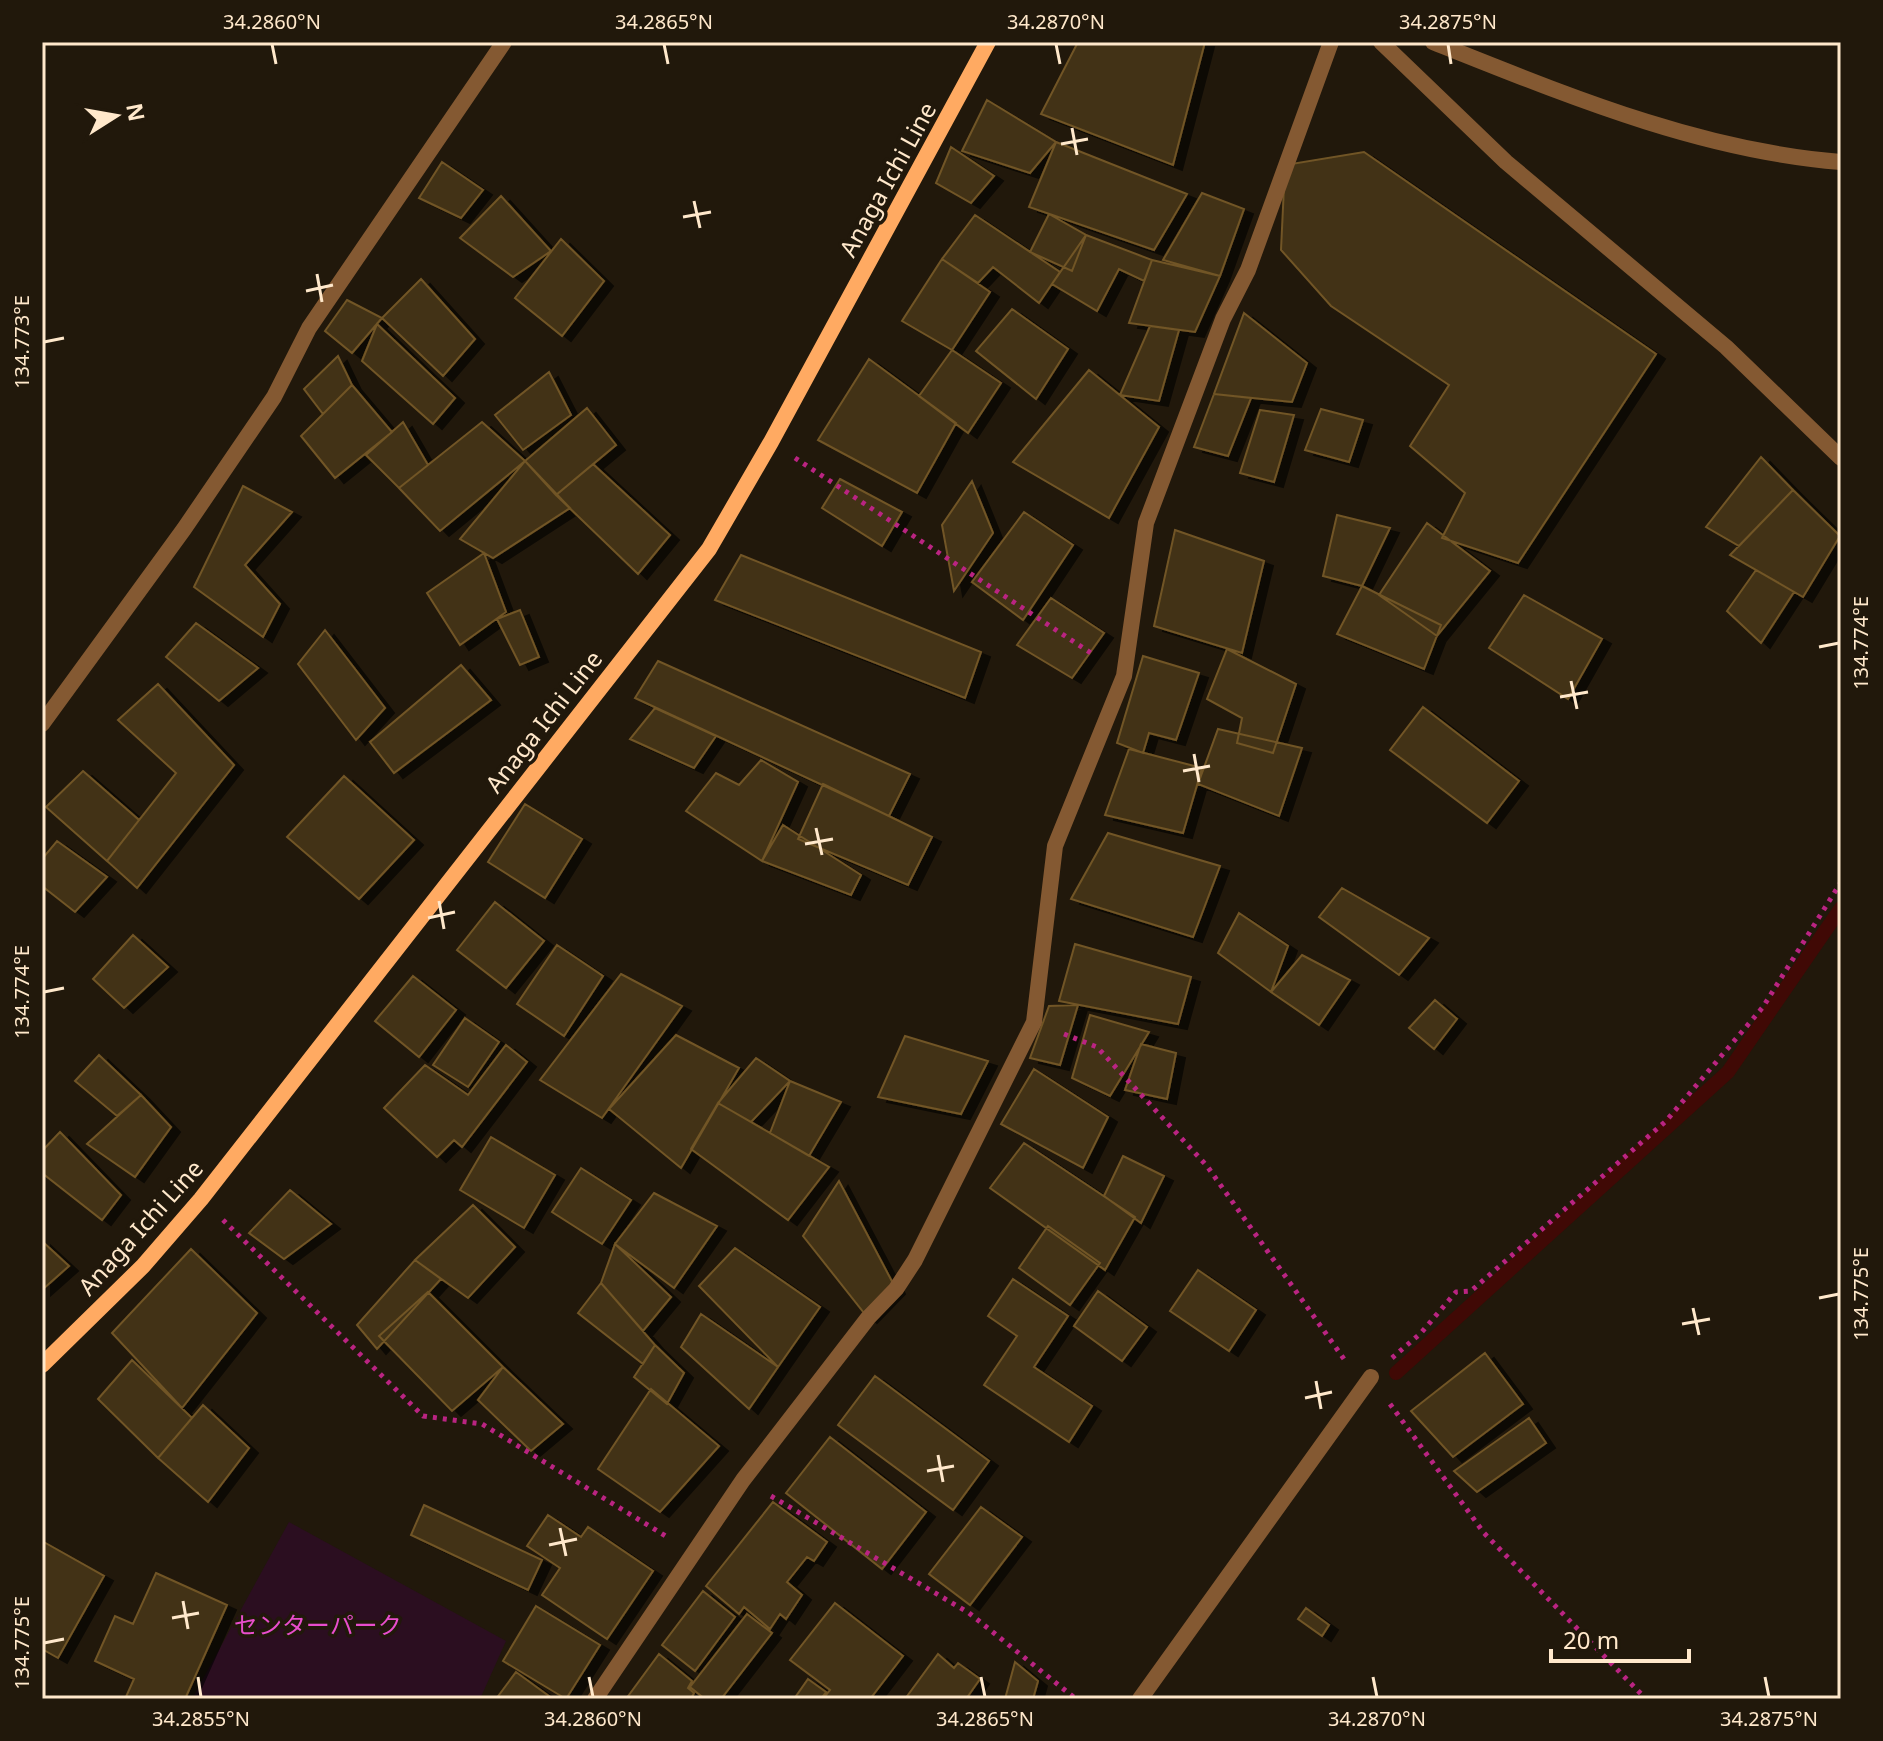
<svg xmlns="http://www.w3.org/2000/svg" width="1883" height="1741" font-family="'Noto Sans','Noto Sans JP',sans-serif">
<defs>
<filter id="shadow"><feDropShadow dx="9" dy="5" stdDeviation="0" flood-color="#0009"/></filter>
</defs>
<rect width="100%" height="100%" fill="#21180b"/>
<path fill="#2b0e20" d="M289 1522 506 1641 480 1699H192Z"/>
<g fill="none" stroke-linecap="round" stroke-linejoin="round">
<path stroke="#400905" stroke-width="14" d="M1396 1373 1728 1072 1841 908"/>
</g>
<path fill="#433316" stroke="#715526" stroke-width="2" filter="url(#shadow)" d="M1078 42H1205L1173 165 1041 114Z
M987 100 1056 142 1030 173 962 151Z
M1056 142 1187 194 1154 250 1029 207Z
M951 147 994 176 971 203 936 183Z
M1364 152 1656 354 1518 563 1442 538 1465 493 1410 446 1449 385 1331 306 1281 250 1285 165Z
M442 162 483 190 461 218 419 198Z
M1202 193 1244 209 1220 276 1163 260Z
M501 196 551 251 513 277 460 238Z
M1049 214 1086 235 1072 271 1030 252Z
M975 215 1060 272 1039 303 993 267 978 283 942 259Z
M1086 235 1152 260 1144 281 1119 269 1097 311 1052 284Z
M561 239 604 281 562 336 515 298Z
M942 259 990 292 952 350 902 321Z
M1152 260 1220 276 1195 332 1129 323Z
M421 279 475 339 443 376 382 318Z
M347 300 382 318 352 353 325 331Z
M1012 309 1068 349 1036 399 976 351Z
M1244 313 1307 363 1292 402 1214 394Z
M377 324 455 398 433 424 362 361Z
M1150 326 1179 330 1159 401 1120 395Z
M952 350 1001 383 968 433 919 396Z
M338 356 352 385 323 414 304 389Z
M869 359 956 423 917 493 818 440Z
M1089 370 1159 427 1109 518 1013 462Z
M549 372 571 415 523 450 495 415Z
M352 385 392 432 335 478 301 436Z
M1214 394 1251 398 1228 456 1194 447Z
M587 408 616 445 556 495 525 461Z
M1321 409 1363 420 1349 462 1305 450Z
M1260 410 1294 415 1274 482 1240 473Z
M403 422 428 465 399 488 366 455Z
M482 422 525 461 440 531 399 488Z
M1761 457 1793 490 1739 546 1706 527Z
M525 461 570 508 493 558 460 539Z
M593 464 670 535 638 574 556 495Z
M840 479 902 512 882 546 822 508Z
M972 481 993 533 954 591 942 525Z
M243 486 292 512 245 565 280 604 263 637 194 587Z
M1793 490 1840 536 1803 597 1730 555Z
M1024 512 1073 545 1023 620 972 582Z
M1337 515 1390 528 1362 586 1323 576Z
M1427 523 1490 571 1437 636 1379 595Z
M1175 530 1264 561 1242 653 1154 626Z
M484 553 506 612 460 645 427 593Z
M741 555 981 652 965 698 715 600Z
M1756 570 1794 592 1761 643 1727 611Z
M1362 586 1441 625 1424 669 1337 634Z
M1524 595 1602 639 1568 699 1489 648Z
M1051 598 1104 633 1072 678 1017 645Z
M520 610 539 657 520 665 497 619Z
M196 623 258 668 219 701 166 657Z
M325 630 385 708 356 740 298 664Z
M1227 649 1296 684 1273 753 1237 743 1242 718 1207 699Z
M1143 656 1199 673 1176 740 1149 733 1143 753 1117 743Z
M658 661 910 774 889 816 635 698Z
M461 665 491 700 394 773 370 742Z
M158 684 234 765 137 888 107 861 176 773 118 720Z
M1423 707 1519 781 1487 823 1390 750Z
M655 708 716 736 694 768 630 739Z
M1218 729 1302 748 1279 816 1198 784Z
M1129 749 1202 768 1183 833 1105 815Z
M761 760 798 782 762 861 686 811 716 773 739 785Z
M83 771 139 820 107 861 46 807Z
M344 776 414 840 359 899 287 837Z
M823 784 932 837 908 885 798 839Z
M525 804 582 839 545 898 488 862Z
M783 825 861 875 851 895 762 861Z
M1108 833 1220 866 1193 937 1071 899Z
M57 841 107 877 75 912 42 886V859Z
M1342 888 1429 938 1399 975 1319 917Z
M495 902 544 941 506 988 457 950Z
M1239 913 1288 946 1271 992 1218 953Z
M133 935 168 967 124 1008 93 979Z
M1075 944 1191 977 1178 1024 1059 1001Z
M557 945 603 976 564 1036 517 1004Z
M1302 955 1350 980 1319 1025 1271 992Z
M621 974 682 1006 602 1118 540 1080Z
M413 976 456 1010 419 1057 375 1021Z
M1435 1000 1457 1019 1434 1049 1409 1028Z
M1078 1005 1060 1065 1030 1058 1049 1006Z
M1090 1015 1149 1032 1110 1096 1072 1078Z
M465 1018 499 1042 468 1087 433 1065Z
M676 1035 739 1068 681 1168 609 1109Z
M905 1036 988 1061 961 1114 878 1097Z
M1141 1044 1176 1053 1167 1099 1125 1090Z
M506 1045 527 1062 462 1147 454 1140 437 1157 384 1108 425 1065 468 1095Z
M99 1055 141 1095 117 1116 75 1081Z
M756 1058 790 1081 751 1122 718 1103Z
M1034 1069 1108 1117 1083 1168 1001 1124Z
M790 1081 841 1102 809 1156 770 1133Z
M141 1095 171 1127 135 1177 87 1144Z
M718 1103 829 1167 788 1220 691 1149Z
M60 1132 121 1195 102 1220 42 1173V1151Z
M491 1137 555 1175 524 1228 460 1190Z
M1024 1143 1135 1217 1105 1270 990 1188Z
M1123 1156 1164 1176 1141 1223 1104 1196Z
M581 1168 631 1200 602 1244 552 1212Z
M839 1181 896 1289 868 1318 803 1236Z
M290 1190 331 1224 284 1259 249 1233Z
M654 1193 717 1226 674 1288 615 1244Z
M473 1205 515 1247 468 1298 415 1260Z
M1048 1226 1100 1263 1070 1305 1019 1268Z
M42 1241 69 1266 42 1290Z
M615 1244 671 1297 643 1331 601 1283Z
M735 1248 820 1307 778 1367 699 1286Z
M191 1249 257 1313 182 1408 112 1333Z
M415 1260 441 1279 377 1349 357 1325Z
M1198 1270 1256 1310 1229 1351 1170 1311Z
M1013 1279 1068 1316 1034 1367 1092 1406 1069 1442 984 1385 1017 1336 988 1316Z
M601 1283 655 1345 643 1364 578 1313Z
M1098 1291 1147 1327 1122 1361 1074 1326Z
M428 1292 503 1367 452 1411 379 1336Z
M701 1314 778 1367 749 1409 681 1347Z
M655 1345 684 1373 667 1404 634 1377Z
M1485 1353 1523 1404 1453 1457 1411 1411Z
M132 1360 192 1418 158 1458 98 1399Z
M503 1367 563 1424 531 1451 478 1400Z
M875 1376 989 1461 953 1510 838 1425Z
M651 1389 719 1446 660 1512 598 1469Z
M203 1405 249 1448 208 1502 158 1458Z
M1529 1418 1546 1443 1477 1492 1454 1471Z
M830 1437 926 1512 882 1569 786 1493Z
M773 1502 827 1542 814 1561 807 1557 787 1582 802 1595 786 1619 780 1614 770 1629 744 1607 739 1614 706 1586Z
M424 1505 542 1560 528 1590 411 1535Z
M981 1507 1022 1537 970 1605 929 1574Z
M548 1515 581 1537 588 1527 653 1571 607 1639 542 1595 560 1568 527 1546Z
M42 1541 104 1576 58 1658 42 1649Z
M156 1573 227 1605 185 1699H125L134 1679 95 1661 115 1616 133 1624Z
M703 1591 735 1617 695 1671 662 1645Z
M835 1603 903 1656 870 1699H823L830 1690 790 1660Z
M536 1606 600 1645 566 1699 503 1661Z
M1306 1608 1329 1625 1322 1636 1298 1619Z
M747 1614 772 1633 721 1699H705L690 1687Z
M659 1654 692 1681 688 1688 694 1693 691 1699H626Z
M938 1654 954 1668 958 1663 980 1679 966 1699H905Z
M1015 1662 1038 1681 1033 1699H1005Z
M516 1672 553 1699H496Z
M808 1679 826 1692 821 1699H794Z"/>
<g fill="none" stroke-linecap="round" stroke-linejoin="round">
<path stroke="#ba2482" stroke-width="5" stroke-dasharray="4 6" stroke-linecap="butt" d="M795 458 1094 655
M1064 1034 1097 1047 1207 1166 1344 1359
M223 1220 423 1416 482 1424 669 1538
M1392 1358 1421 1333 1456 1292 1471 1291 1666 1121 1763 1007 1841 882
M1390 1404 1484 1533 1646 1699
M771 1496 969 1613 1076 1699"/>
<path stroke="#845932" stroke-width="16" d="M1381 42 1506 162 1726 347 1841 458
M42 724 184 529 274 397 309 328 504 42
M595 1699 743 1480 868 1318 896 1289 915 1260 1034 1022 1055 846 1124 676 1146 523 1223 319 1248 270 1331 42
M1140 1699 1371 1377"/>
<path stroke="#845932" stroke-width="16" d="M1433 42C1564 94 1699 151 1841 162"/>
<path stroke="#ffaa62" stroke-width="16" d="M42 1365 143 1266 201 1199 709 549 771 442 988 42"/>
</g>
<path fill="none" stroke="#ffe8cb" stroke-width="3" d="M272 44 276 64M664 44 668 64M1056 44 1060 64M1448 44 1451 64M1072 128 1077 155M1061 144 1088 139M694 201 700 228M683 217 711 212M317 274 322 302M306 291 333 285M44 342 64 338M1819 647 1839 643M1571 681 1577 709M1560 697 1588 692M1194 754 1199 782M1183 771 1210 766M816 828 822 855M805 844 833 839M439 901 444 929M428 918 455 912M44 992 64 988M1819 1298 1839 1294M1693 1308 1699 1335M1682 1324 1710 1319M1316 1381 1321 1409M1305 1398 1332 1392M938 1455 943 1482M927 1471 954 1466M560 1528 566 1556M549 1545 577 1539M183 1601 188 1629M172 1618 199 1613M44 1643 64 1639M198 1677 201 1697M589 1677 593 1697M981 1677 985 1697M1373 1677 1377 1697M1765 1677 1769 1697"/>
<g text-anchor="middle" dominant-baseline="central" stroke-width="7" stroke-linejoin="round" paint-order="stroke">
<g font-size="24" fill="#ffe8cb" stroke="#21180b">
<text transform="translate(887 179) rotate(-61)">Anaga Ichi Line</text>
<text transform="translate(543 721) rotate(-52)">Anaga Ichi Line</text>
<text transform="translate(140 1227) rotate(-48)">Anaga Ichi Line</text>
</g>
<g font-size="24" fill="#e84ecc" stroke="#21180b">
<text x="318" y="1624">センターパーク</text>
</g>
</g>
<rect width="1883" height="1741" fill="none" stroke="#21180b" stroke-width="88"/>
<g transform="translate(116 116) rotate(79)" stroke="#21180b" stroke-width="6" paint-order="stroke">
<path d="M0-6L14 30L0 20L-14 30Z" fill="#ffe8cb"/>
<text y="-12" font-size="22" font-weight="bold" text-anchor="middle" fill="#ffe8cb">N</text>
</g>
<path d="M1551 1649v12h138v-12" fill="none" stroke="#ffe8cb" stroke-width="4"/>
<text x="1563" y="1649" font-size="24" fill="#ffe8cb" stroke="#21180b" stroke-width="6" paint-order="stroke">20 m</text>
<rect x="44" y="44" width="1795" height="1653" fill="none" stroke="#ffe8cb" stroke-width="3"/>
<g font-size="20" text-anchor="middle" fill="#ffe8cb">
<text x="272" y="29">34.2860°N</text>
<text x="664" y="29">34.2865°N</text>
<text x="1056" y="29">34.2870°N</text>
<text x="1448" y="29">34.2875°N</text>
<text transform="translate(22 342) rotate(-90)" y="7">134.773°E</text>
<text transform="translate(1861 643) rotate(-90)" y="7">134.774°E</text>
<text transform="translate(22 992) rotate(-90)" y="7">134.774°E</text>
<text transform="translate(1861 1294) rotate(-90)" y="7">134.775°E</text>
<text transform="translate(22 1643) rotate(-90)" y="7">134.775°E</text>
<text x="201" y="1726">34.2855°N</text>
<text x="593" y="1726">34.2860°N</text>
<text x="985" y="1726">34.2865°N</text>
<text x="1377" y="1726">34.2870°N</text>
<text x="1769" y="1726">34.2875°N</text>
</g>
</svg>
